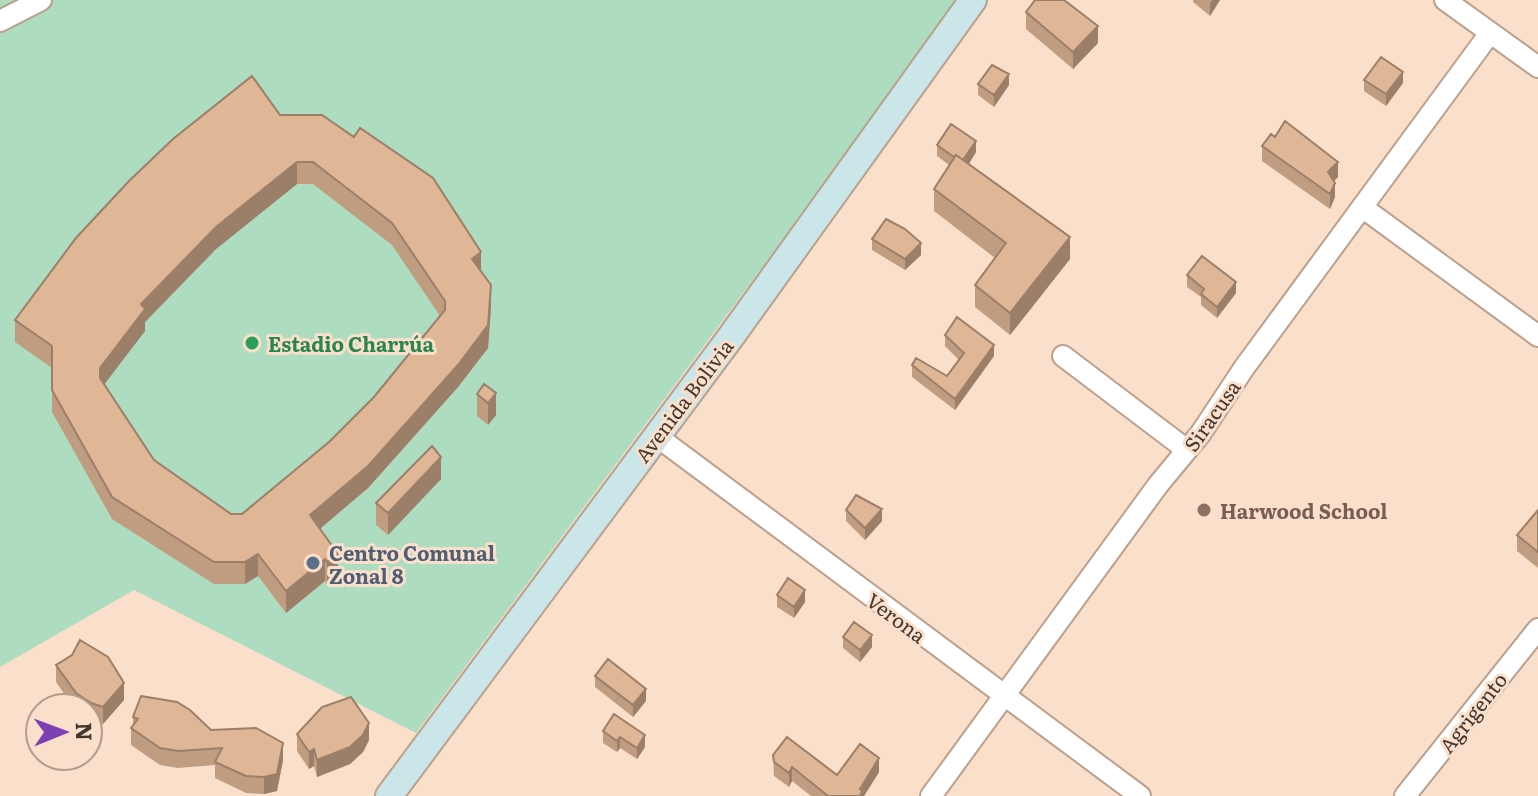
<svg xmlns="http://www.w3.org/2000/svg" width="1538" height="796" font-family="Literata,serif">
<rect width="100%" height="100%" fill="#fadfcb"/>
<path fill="#addcc0" d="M0 0H961L416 733 134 590 0 667Z"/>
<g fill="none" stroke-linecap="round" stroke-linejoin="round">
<g stroke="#baa08d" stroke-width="24">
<path id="street" d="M1445 0 1538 67
M0 21 41 0
M1362 207 1538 336
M1063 356 1187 450
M655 435 1140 796
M931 796 1158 485 1201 433 1244 368 1490 33
M1405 796 1538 629"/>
</g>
<g stroke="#baa08d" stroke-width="30">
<path id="secondary" d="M389 796 730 338 973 0"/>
</g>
<use href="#street" stroke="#fff" stroke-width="20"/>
<use href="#secondary" stroke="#cae6e9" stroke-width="26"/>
</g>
<path fill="#c09d81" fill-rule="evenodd" d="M1035 0H1065L1098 43 1073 69 1026 29V12Z
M1193 0H1220L1210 16 1193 2Z
M1364 80 1403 83 1386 106 1364 91Z
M978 84 1009 85 994 107 978 95Z
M280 115 481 272 491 307 488 348 458 387 368 488 320 529 338 576 327 584 325 581 286 613 258 576 245 584H214L112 519 52 412V368L15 342V320ZM297 184H313L392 245 440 316 374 397 329 442 242 514H231L154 460 104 384 145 331V322L216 249Z
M1275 137 1338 177 1334 181 1335 197 1330 209 1262 161V146Z
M937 145 976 152 969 164 1070 259 1010 335 975 307V285L995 258 934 211V189L949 165 937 156Z
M872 239 921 255 905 270 872 250Z
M1187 275 1236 293 1217 318 1201 305V297L1187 287Z
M945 335 994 356 955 410 912 377V365L947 376 959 360 945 346Z
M484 384 496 415 488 425 477 416V394Z
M441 479 388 535 376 525V503Z
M846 510 882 521 865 540 846 521Z
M1538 510V568L1517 551V535Z
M777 595 805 602 794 618 777 607Z
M843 637 872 647 860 662 843 648Z
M56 665 124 700 103 724 91 720 88 718V708H74L56 682Z
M595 676 646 701 633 717 595 687Z
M133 717 211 730 283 760 277 791 264 794 246 793 215 778V765L178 768 160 765 131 745V728L133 726Z
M603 731 645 747 637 759 620 748 617 752 603 743Z
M297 734 369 740 363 752 350 764 317 777 314 766 309 769 297 751Z
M773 755 837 775 879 772 864 796H811L792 781 789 787 774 776Z"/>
<path fill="#9c7f69" d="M1212 0H1220L1210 16V4Z
M1098 26V43L1073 69V52Z
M1403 72V83L1386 106V94Z
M1009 74V85L994 107V95Z
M976 141V152L962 174V162Z
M297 162V184L216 249 145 322V331L100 390V368L141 304 216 227Z
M1338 162V177L1328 187V172Z
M1335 183V197L1330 209V194Z
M1070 237V259L1010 335V313Z
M921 243V255L905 270V259Z
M481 252V274L472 259Z
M1236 282V293L1217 318V307Z
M491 285V307L488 348 458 387 368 488 310 537V515Z
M994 345V356L955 410V399Z
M496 393V415L488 425V403Z
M441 457V479L388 535V513Z
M882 509V521L865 540V528Z
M258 554V576L245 584V562Z
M338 554V576L327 584V562Z
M325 559V581L286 613V591Z
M805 590V602L794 618V607Z
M872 635V647L860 662V650Z
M124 683V700L103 724V707Z
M646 689V701L633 717V705Z
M369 723V740L363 752 350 764 317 777V760Z
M645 735V747L637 759V748Z
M620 737V748L617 752V741Z
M283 743V760L277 791 264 794V777Z
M314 749V766L309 769V752Z
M879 758V772L864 796H860V789Z
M792 767V781L789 787V773Z"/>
<path fill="#dfb696" stroke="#9c7f69" stroke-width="2" fill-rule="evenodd" d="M1035 0H1064L1098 26 1073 52 1026 12Z
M1381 57 1403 72 1386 94 1364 80Z
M992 65 1009 74 994 95 978 84Z
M252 76 280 115H322L354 137 360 128 433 178 481 252 472 259 491 285 488 325 458 365 368 466 310 515 338 554 327 562 325 559 286 591 258 554 245 562H214L112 497 52 390V346L15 320 76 238 129 181 173 139ZM297 162H313L392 223 445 301V310L374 397 329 442 242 514H231L154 460 100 378V368L145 309 141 304 216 227Z
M1285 121 1338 162 1328 172 1335 183 1330 194 1262 146 1271 134 1275 137Z
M951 124 976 141 963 160 956 155 954 157 937 145Z
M956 155 1070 237 1010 313 975 285 1006 243 934 189Z
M886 219 905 229 921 243 905 259 872 239Z
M1202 256 1236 282 1217 307 1201 294 1204 289 1187 275Z
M957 317 994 345 955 399 912 365 916 358 947 376 964 353 945 335Z
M484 384 496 393 488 403 477 394Z
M432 446 441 457 388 513 376 503Z
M856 495 882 509 865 528 846 510Z
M1538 510V552L1517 535Z
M788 578 805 590 794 607 777 595Z
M854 622 872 635 860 650 843 637Z
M80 640 108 657 124 683 103 707 91 703 76 693 56 665 72 655Z
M608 659 646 689 633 705 595 676Z
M141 696 177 702 190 710 211 730 256 728 283 743 277 774 264 777 246 776 215 762 222 748 178 751 160 748 131 728 138 719 133 717Z
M351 697 369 723 363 735 350 747 317 760 314 749 309 752 297 734 322 707Z
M614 714 645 735 637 748 620 737 617 741 603 731Z
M787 737 837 775 860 744 879 758 860 789 862 791 860 796H828L792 767 789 773 774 762 773 755Z"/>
<circle fill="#2e9e5b" stroke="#fadfcb" stroke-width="3" cx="252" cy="343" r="8"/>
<circle fill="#8d6e63" stroke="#fadfcb" stroke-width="3" cx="1204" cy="510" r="8"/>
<circle fill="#5c6f8a" stroke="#fadfcb" stroke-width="3" cx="313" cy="563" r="8"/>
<g text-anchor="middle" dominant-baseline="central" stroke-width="6" stroke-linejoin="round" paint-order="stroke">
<g font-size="20" font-weight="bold" fill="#27864d" stroke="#fadfcb" text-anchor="start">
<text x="268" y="343">Estadio Charrúa</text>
</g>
<g font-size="20" fill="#42372f" stroke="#fadfcb">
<text transform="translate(683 400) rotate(-53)">Avenida Bolivia</text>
<text transform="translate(1211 415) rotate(-55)">Siracusa</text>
<text transform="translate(897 617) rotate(37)">Verona</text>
<text transform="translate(1472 712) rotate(-52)">Agrigento</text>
</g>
<g font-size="20" font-weight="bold" fill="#785e54" stroke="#fadfcb" text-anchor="start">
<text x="1220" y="510">Harwood School</text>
</g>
<g font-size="20" font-weight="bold" fill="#4e5e75" stroke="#fadfcb" text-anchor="start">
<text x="329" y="552">Centro Comunal<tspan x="329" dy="23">Zonal 8</tspan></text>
</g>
</g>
<g transform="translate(64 732) rotate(89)"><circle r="38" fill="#fadfcb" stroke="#b09c8d" stroke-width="2"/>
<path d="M0-6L14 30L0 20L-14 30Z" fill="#7c3fb4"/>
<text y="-12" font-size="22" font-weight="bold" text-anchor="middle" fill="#42372f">N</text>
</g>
</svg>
